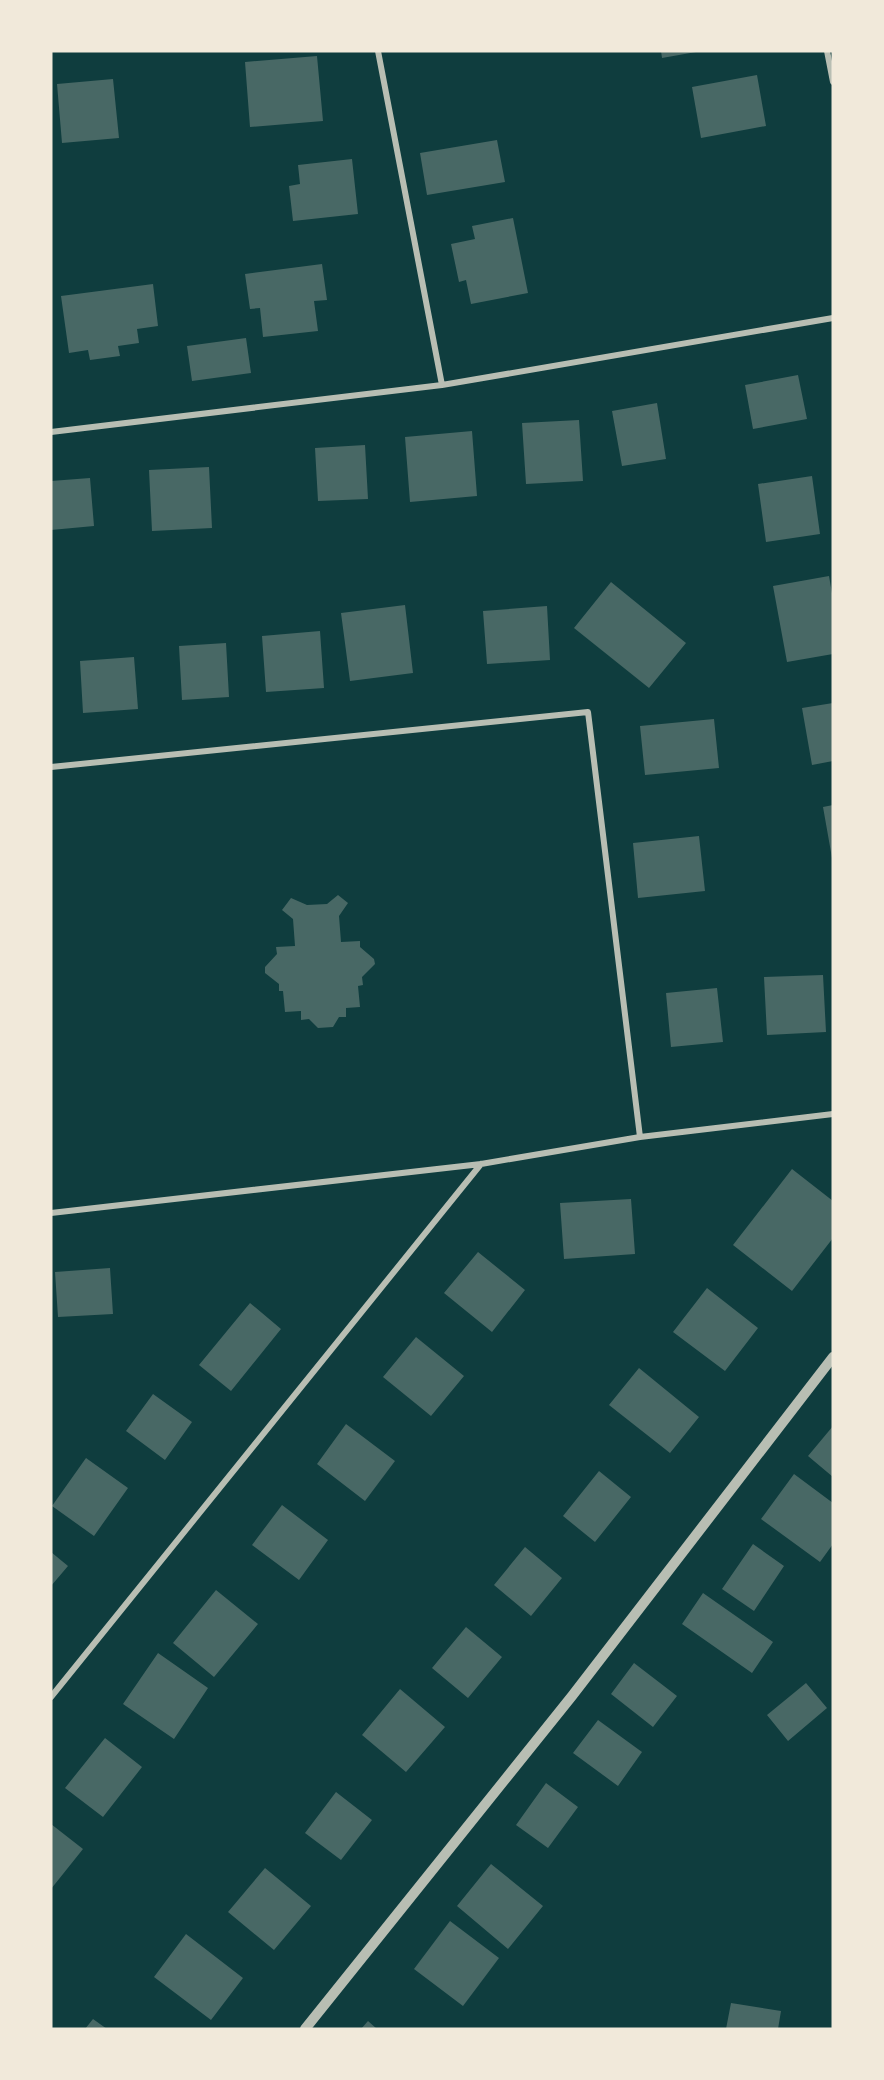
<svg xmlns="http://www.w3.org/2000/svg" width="884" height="2080" font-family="'Alegreya Sans',sans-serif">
<rect width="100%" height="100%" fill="#0f3d3e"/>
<path fill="#486865" d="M661 51H696V52L662 58Z
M317 56 323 121 250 127 245 62Z
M757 75 766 126 701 138 692 87Z
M113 79 119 138 62 143 57 84Z
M497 140 505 182 427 195 420 153Z
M352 159 358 214 293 221 289 186 300 184 298 165Z
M513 218 528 293 471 304 466 280 459 282 451 244 475 239 472 226Z
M322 264 327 300 314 301 318 331 263 337 260 308 250 309 245 274Z
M153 284 158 326 137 329 139 343 118 346 120 356 90 360 88 350 69 353 61 296Z
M246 338 251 373 192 381 187 346Z
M798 375 807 419 753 429 745 385Z
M657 403 666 459 622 466 612 411Z
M579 420 583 481 526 484 522 423Z
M472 431 477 496 410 502 405 437Z
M365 445 368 499 318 501 315 448Z
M209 467 212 528 152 531 149 470Z
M812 476 820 534 766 542 758 484Z
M90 478 94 526 51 530V481Z
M829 576 833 599V654L787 662 773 586Z
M611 582 686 643 649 688 574 628Z
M405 605 413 673 350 681 341 613Z
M547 606 550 660 487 664 483 611Z
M320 631 324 688 266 692 262 636Z
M226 643 229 697 182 700 179 646Z
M134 657 138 709 83 713 80 661Z
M833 703V761L812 765 802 708Z
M714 719 719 768 645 775 640 726Z
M833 805V858H832L823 807Z
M699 836 705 891 638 898 633 843Z
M338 895 348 903 339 916 341 942 360 941V947L374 959 375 964 362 977 363 985 358 986 360 1007 346 1008V1017H339L333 1027 318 1028 309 1019 301 1020V1011L285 1012 283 991H279V984L265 973V967L277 954 276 947 295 946 293 919 282 910 291 898 307 905 327 904Z
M823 975 826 1032 767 1035 764 977Z
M717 988 723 1042 671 1047 666 993Z
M792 1169 833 1201V1238L792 1291 733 1245Z
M631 1199 635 1254 564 1259 560 1203Z
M478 1252 525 1290 492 1332 444 1293Z
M110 1268 113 1314 58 1317 55 1272Z
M707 1288 758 1328 725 1371 673 1332Z
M250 1303 281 1329 231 1391 199 1365Z
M416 1337 464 1376 431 1416 383 1377Z
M639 1368 699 1417 670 1453 609 1405Z
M153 1394 192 1422 165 1460 126 1431Z
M346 1424 395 1461 365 1501 317 1464Z
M833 1426V1477L808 1456Z
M86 1458 128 1488 94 1536 52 1506Z
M599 1471 631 1497 595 1542 563 1516Z
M794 1474 833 1503V1544L820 1562 761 1519Z
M282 1505 328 1540 299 1580 252 1545Z
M753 1544 784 1566 754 1611 722 1589Z
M525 1547 562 1578 531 1616 494 1585Z
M51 1552 68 1566 51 1586Z
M216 1590 258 1624 214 1677 173 1643Z
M703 1593 773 1642 752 1673 682 1624Z
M466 1627 502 1657 468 1698 432 1668Z
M158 1653 208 1688 174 1739 123 1704Z
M634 1663 677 1696 653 1727 611 1694Z
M806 1683 827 1708 788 1741 767 1715Z
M400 1689 445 1727 406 1772 362 1735Z
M598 1720 642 1752 618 1786 573 1753Z
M105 1738 142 1767 103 1817 65 1788Z
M546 1783 578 1807 548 1848 516 1825Z
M336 1792 372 1820 341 1860 305 1833Z
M51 1824 83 1849 51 1889Z
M491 1864 543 1906 508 1949 457 1906Z
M265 1868 311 1906 274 1950 228 1912Z
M450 1921 499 1958 463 2006 414 1969Z
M186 1934 243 1978 211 2020 154 1977Z
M731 2003 781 2011 778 2029H726Z
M93 2019 107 2029H85Z
M368 2021 377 2029H361Z"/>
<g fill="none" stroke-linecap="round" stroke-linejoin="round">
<path stroke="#b8beb3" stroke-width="6" d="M378 51 442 385
M827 51 833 82
M51 432 442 385 833 318
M51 767 588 712 640 1137
M51 1213 481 1164 640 1137 833 1114
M51 1697 481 1164"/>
<path stroke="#b8beb3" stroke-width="10" d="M305 2029 572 1696 833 1357"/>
</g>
<rect width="884" height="2080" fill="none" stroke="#f1e9da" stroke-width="105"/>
</svg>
